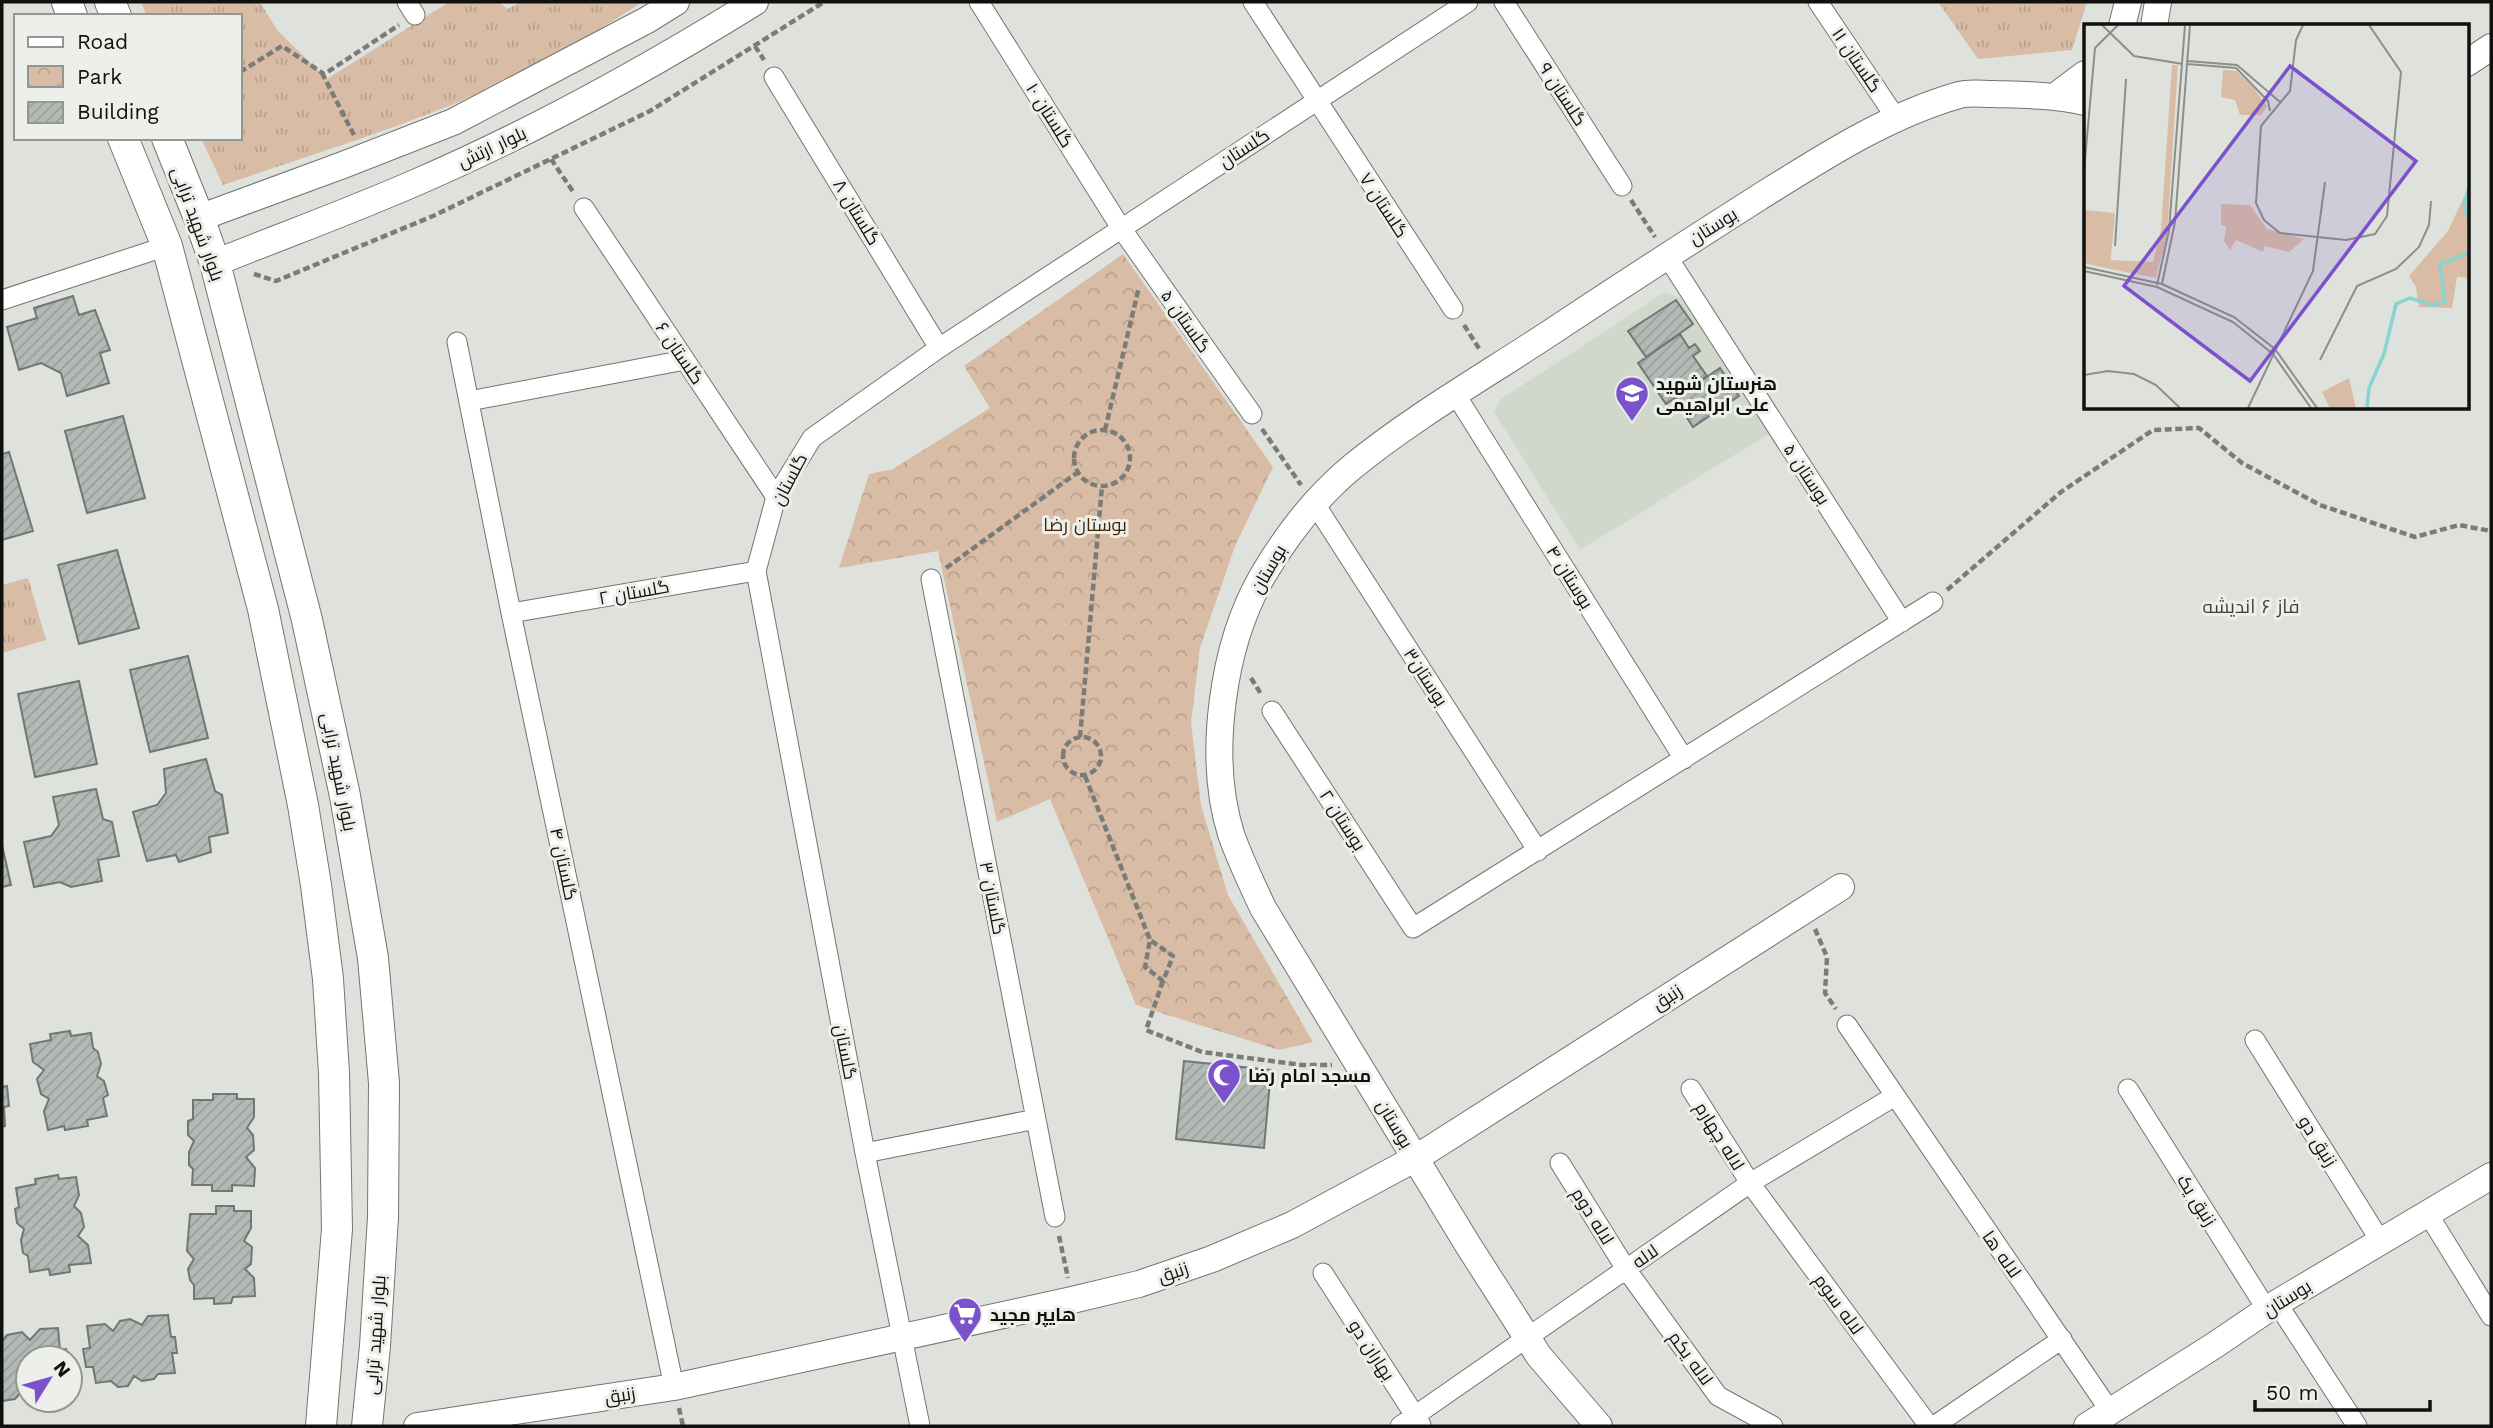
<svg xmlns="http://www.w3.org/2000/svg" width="2493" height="1428" font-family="'Work Sans',Cairo,sans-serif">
<defs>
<pattern id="grass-tufts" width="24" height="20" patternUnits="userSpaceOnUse" patternTransform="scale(1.75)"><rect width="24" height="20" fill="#d9bca5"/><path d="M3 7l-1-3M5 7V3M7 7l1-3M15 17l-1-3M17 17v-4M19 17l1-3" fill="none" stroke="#b9a18d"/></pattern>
<pattern id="park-crowns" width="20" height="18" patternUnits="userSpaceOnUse" patternTransform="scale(1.75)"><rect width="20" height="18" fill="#d9bca5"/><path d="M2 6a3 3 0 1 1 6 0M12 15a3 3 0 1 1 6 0" fill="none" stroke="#b9a18d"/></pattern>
<pattern id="building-hatch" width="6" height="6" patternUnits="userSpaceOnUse" patternTransform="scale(1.75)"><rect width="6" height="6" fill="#b3b9b5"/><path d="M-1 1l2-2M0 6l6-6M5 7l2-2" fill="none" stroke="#999e9a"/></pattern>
</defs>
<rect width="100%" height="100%" fill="#dfe2dc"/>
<path fill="#d1d8cb" d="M1665 292 1688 301 1770 433 1580 550 1494 412 1501 399Z"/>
<path fill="url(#grass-tufts)" d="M141 2H260L277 30 327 79 449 2H499L507 9 521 2H642C592 35 539 67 484 91 400 128 311 155 223 185L201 138H240V16H147Z
M1938 2H2087L2072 50 1978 59Z
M28 578 46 640 2 653V585Z"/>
<path fill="url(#park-crowns)" d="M1123 254 1273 467 1235 546 1200 648 1191 723 1201 805 1228 895 1313 1042 1279 1050 1136 1005 1050 799 997 822 938 551 839 568 869 474 893 469 990 408 964 366Z"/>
<path fill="url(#building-hatch)" stroke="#717774" stroke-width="2" d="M73 296 79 315 95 310 110 350 100 353 109 383 67 396 61 373 41 363 19 370 7 327 37 318 34 308Z
M1676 300 1693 324 1646 357 1628 331Z
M1680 334 1689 348 1695 344 1700 351 1693 356 1707 376 1666 404 1638 363Z
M1720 368 1739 396 1693 427 1675 399Z
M123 416 145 498 87 513 65 431Z
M9 452 33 531 2 540V454Z
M117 550 139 628 79 644 58 565Z
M188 656 208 738 150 752 130 670Z
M79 681 97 764 35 777 18 694Z
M206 759 215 791 222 795 228 833 209 837 211 852 179 862 176 855 147 861 133 812 157 805 166 793 164 769Z
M96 789 103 819 112 822 119 856 98 860 102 881 71 887 60 882 34 887 24 842 51 836 59 825 53 797Z
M2 845 11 885 2 887Z
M70 1031 71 1036 91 1033 93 1048 98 1052 101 1064 97 1076 104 1081 108 1095 103 1098 107 1116 87 1120 88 1126 65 1130 64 1126 48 1130 44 1111 49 1099 41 1094 37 1079 44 1070 33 1062 30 1044 51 1040 50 1034Z
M1184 1061 1271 1070 1264 1148 1176 1139Z
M7 1086 9 1106 4 1107 5 1126 2 1127V1087Z
M213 1094H237V1099H254V1117L247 1128 253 1135 254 1150 246 1157 255 1168 254 1186 232 1185V1191H212V1185H192L193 1169 189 1165V1152L194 1141 188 1135V1121L193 1119V1100H213Z
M58 1175 59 1179 76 1177 79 1195 74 1206 81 1213 84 1227 78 1236 88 1245 91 1263 69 1265 70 1272 50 1275 49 1269 30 1272 28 1256 23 1253 21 1240 24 1229 17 1223 15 1209 19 1207 16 1188 36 1184 35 1179Z
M216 1206H234V1211H251V1228L244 1241 252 1247 251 1264 245 1269 254 1278 255 1296 233 1297 231 1303 214 1304V1298L194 1299V1285L190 1280 188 1269 194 1259 187 1251 190 1214H216Z
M168 1315 171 1337H175L177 1353H172L175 1373 158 1374 154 1379 142 1381 134 1376 128 1386 118 1387 111 1381 96 1383 93 1367H86L83 1349 90 1348 87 1326 105 1324 113 1331 120 1321 130 1319 142 1325 148 1316Z
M58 1328 60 1350 66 1349 67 1358H28V1395L21 1392 15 1399 2 1401V1341L7 1335 22 1332 30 1340 40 1329Z"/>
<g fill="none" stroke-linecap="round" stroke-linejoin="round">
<g stroke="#727570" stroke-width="21">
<path id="street" d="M407 2 415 15
M979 2 1121 228 1252 414
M1253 2 1453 309
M1504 2 1622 186
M1818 2 1896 118
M774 77 939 348
M584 208 776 497
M1667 256 1902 622
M2 300 167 246
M457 342 511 613 674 1387
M1456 395 1684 759
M469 401 685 360
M1315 504 1538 851
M931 579 1055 1217
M511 613 756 571
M1272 711 1413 928 1933 602
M1847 1025 2110 1411
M2255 1040 2381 1242
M1691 1089 1750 1183 1929 1426
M2128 1089 2267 1310
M865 1153 1036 1119
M1560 1163 1626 1269 1718 1396 1773 1426
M2428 1214 2491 1316
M1323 1273 1421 1425
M2277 1303 2357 1426
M920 1426 865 1153 756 571 776 497 812 438 939 348 1468 2
M1400 1426 1750 1183 1895 1096
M1934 1426 2062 1339"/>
</g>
<g stroke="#727570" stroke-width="28">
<path id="secondary" d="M2122 26 2128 2
M2154 26 2158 2
M2467 63 2491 47
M2057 95 2085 74
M199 218 343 165 453 122 647 20 676 2
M215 263C282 236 351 211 417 182 535 131 647 69 755 2
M417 1426 674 1387 1072 1300 1139 1284 1212 1259 1292 1225 1416 1158 1841 887
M1599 1426 1539 1356 1468 1245 1263 908C1252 884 1240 860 1231 834 1207 757 1222 645 1263 575 1286 536 1316 497 1352 467 1417 414 1492 372 1562 325 1627 282 1692 240 1758 198 1822 158 1886 116 1959 95 1970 92 1982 94 1993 94 2024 95 2054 95 2085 102
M2087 1426 2215 1345 2277 1303 2491 1176"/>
</g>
<g stroke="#727570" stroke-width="32">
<path id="primary" d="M67 2 72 16
M110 2 116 16
M123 138 167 246 263 609 303 805 316 885 328 979 334 1073 337 1229 321 1426
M167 138 199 218 215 263 307 620 345 796 373 958 384 1083 383 1217 375 1346 367 1426"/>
</g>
<path stroke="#7a7c78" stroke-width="4.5" stroke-dasharray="7 3.5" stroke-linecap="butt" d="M755 46 764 60
M240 72 282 46 324 74
M354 135 323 75 399 25
M551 159 574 193
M1631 200 1655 237
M254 274 276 281 433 216 650 111 824 2
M1464 325 1480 350
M1262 429 1301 485
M1105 430 1139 287
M1074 458a28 28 0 1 1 56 0a28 28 0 1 1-56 0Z
M946 568 1078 472
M1947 590 2061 492 2153 430 2199 428 2242 463 2320 505 2415 537 2459 525 2491 531
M1251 678 1261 694
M1063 756a19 19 0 1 1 38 0a19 19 0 1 1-38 0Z
M1080 737 1102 486
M1085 776 1150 940 1145 967 1163 981 1173 956 1150 940
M1815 929 1827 957 1825 993 1836 1009
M1163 981 1146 1030 1202 1052 1302 1065H1332
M1059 1236 1068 1278
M679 1408 683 1426"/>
<use href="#street" stroke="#fff" stroke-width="19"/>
<use href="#secondary" stroke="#fff" stroke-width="26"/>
<use href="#primary" stroke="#fff" stroke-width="30"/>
</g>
<defs>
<g id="school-pin" transform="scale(1.75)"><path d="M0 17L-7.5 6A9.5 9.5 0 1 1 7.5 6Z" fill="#7b52cb" stroke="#ecefea"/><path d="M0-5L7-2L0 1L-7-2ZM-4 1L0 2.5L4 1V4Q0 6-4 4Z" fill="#fff"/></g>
<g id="mosque-pin" transform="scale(1.75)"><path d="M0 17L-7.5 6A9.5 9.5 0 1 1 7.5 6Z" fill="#7b52cb" stroke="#ecefea"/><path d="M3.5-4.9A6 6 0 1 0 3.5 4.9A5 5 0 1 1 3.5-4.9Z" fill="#fff"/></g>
<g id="supermarket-pin" transform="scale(1.75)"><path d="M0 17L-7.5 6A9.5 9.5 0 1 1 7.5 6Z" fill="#7b52cb" stroke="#ecefea"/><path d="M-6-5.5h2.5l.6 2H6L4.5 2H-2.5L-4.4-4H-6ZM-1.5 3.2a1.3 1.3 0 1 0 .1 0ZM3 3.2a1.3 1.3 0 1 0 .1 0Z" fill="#fff"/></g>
</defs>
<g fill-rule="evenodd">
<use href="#school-pin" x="1632" y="393"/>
<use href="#mosque-pin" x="1224" y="1075"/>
<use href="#supermarket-pin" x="965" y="1314"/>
</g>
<g text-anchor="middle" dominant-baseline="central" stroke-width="6" stroke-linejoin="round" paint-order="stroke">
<g font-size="18" fill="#10110f" stroke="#ecefea">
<text transform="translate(1857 60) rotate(56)">گلستان ۱۱</text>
<text transform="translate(1563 94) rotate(57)">گلستان ۹</text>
<text transform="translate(1050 115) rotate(58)">گلستان ۱۰</text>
<text transform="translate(492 147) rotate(-25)">بلوار ارتش</text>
<text transform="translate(1244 148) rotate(-33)">گلستان</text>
<text transform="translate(1384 205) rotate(57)">گلستان ۷</text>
<text transform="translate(857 212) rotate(59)">گلستان ۸</text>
<text transform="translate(198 224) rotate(70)">بلوار شهید ترابی</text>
<text transform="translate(1713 226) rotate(-32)">بوستان</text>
<text transform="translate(1186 321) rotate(55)">گلستان ۵</text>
<text transform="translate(680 353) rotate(56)">گلستان ۶</text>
<text transform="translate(1807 474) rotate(57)">بوستان ۵</text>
<text transform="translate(789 479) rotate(-62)">گلستان</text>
<text transform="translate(1268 569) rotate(-60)">بوستان</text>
<text transform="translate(1570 577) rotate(58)">بوستان ۴</text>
<text transform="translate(634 592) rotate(-10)">گلستان ۲</text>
<text transform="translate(1426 677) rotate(57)">بوستان۳</text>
<text transform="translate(339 772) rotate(79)">بلوار شهید ترابی</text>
<text transform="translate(1343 820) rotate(57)">بوستان ۲</text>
<text transform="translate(564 864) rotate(78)">گلستان ۴</text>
<text transform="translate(993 898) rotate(79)">گلستان ۳</text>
<text transform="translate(1667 997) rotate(-33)">زنبق</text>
<text transform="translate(846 1052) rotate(79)">گلستان</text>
<text transform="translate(1395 1124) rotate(59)">بوستان</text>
<text transform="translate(1720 1136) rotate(58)">لاله چهارم</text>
<text transform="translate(2318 1141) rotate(58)">زنبق دو</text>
<text transform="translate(2197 1200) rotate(58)">زنبق یک</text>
<text transform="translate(1593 1216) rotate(58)">لاله دوم</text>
<text transform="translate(2002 1254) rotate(55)">لاله ها</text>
<text transform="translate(1645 1256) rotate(-35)">لاله</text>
<text transform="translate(1173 1272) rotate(-19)">زنبق</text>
<text transform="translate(2287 1298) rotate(-32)">بوستان</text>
<text transform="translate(1839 1304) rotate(54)">لاله سوم</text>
<text transform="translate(375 1335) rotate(-86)">بلوار شهید ترابی</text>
<text transform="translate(1372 1350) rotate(57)">بهاران دو</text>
<text transform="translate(1691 1358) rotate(54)">لاله یکم</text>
<text transform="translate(620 1395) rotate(-9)">زنبق</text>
</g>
<g font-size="18" font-weight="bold" fill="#10110f" stroke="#ecefea" text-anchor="start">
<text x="1656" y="383">هنرستان شهید<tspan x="1656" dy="21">علی ابراهیمی</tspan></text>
<text x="1248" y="1075">مسجد امام رضا</text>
<text x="990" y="1314">هایپر مجید</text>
</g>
<g font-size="18" fill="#412303" stroke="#ecefea">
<text x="1085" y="524">بوستان رضا</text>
</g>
<g font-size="19" fill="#3e403b" stroke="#ecefea">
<text x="2251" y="606">فاز ۶ اندیشه</text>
</g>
</g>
<g transform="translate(2084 24)">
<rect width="385" height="385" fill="#dfe2dc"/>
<path d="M88 41H94L83 211 72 254 26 245V236L69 238 77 206ZM139 46 152 47 168 62 183 82 177 91H156L151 76 137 73ZM385 162V254L373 253 368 284 335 283 332 263 325 252 364 207Z" fill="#d9bca5"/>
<path d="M137 180 166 181 183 205 220 215 205 228 181 222 179 228 152 216 146 226 140 217 142 202 137 201ZM0 186 31 189 26 245 0 239Z" fill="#d9bca5"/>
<path d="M265 354 272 384H246L238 368Z" fill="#d9bca5"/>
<path fill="none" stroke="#88d3d3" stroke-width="3.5" d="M385 163 380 181 385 197M283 384 285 364 300 330 312 280 326 274 348 281 361 278 356 240 385 229"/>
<path fill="none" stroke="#8c8e8a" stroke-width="2" d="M18 1 50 32 99 40M219 1 212 16 206 67 177 102 172 179 180 196 196 209 262 216 291 210 303 192 317 48 285 1M103 37 153 41 196 78M103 40 152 44 184 77 186 87M0 147 11 24 34 1M31 222 42 55M0 243 78 260 150 293 191 325 233 384M0 247 73 263 149 298 189 330 227 384M78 260 91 198 106 1M73 261 85 206 101 1M236 336 273 262 312 245 335 223 345 201 347 177M0 351 24 347 50 350 72 361 96 384M164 384 229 247 241 158"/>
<path fill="#7b52cb" fill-opacity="0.15" stroke="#7b52cb" stroke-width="3.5" d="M206 42 332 137 166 357 40 262Z"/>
<rect width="385" height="385" fill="none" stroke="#10110f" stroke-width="3.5"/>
</g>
<rect width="2493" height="1428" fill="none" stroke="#10110f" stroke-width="7"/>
<rect x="14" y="14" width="228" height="126" fill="#ecefea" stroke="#949692" stroke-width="2"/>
<rect x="28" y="37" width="35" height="10" fill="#ffffff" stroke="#949692" stroke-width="2"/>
<text x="77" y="49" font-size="21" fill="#10110f">Road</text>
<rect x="28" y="66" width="35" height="21" fill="url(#park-crowns)" stroke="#949692" stroke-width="2"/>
<text x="77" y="84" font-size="21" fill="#10110f">Park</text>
<rect x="28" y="102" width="35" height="21" fill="url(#building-hatch)" stroke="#949692" stroke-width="2"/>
<text x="77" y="119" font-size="21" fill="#10110f">Building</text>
<g transform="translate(49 1379) rotate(53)"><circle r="33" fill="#ecefea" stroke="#949692" stroke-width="2"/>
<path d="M0-5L12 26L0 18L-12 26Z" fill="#7b52cb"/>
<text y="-10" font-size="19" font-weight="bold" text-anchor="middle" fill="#10110f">N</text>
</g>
<path d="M2255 1400v10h175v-10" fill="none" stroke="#10110f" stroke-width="3.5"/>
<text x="2266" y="1400" font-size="21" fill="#10110f" stroke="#ecefea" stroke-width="5" paint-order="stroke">50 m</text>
</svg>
